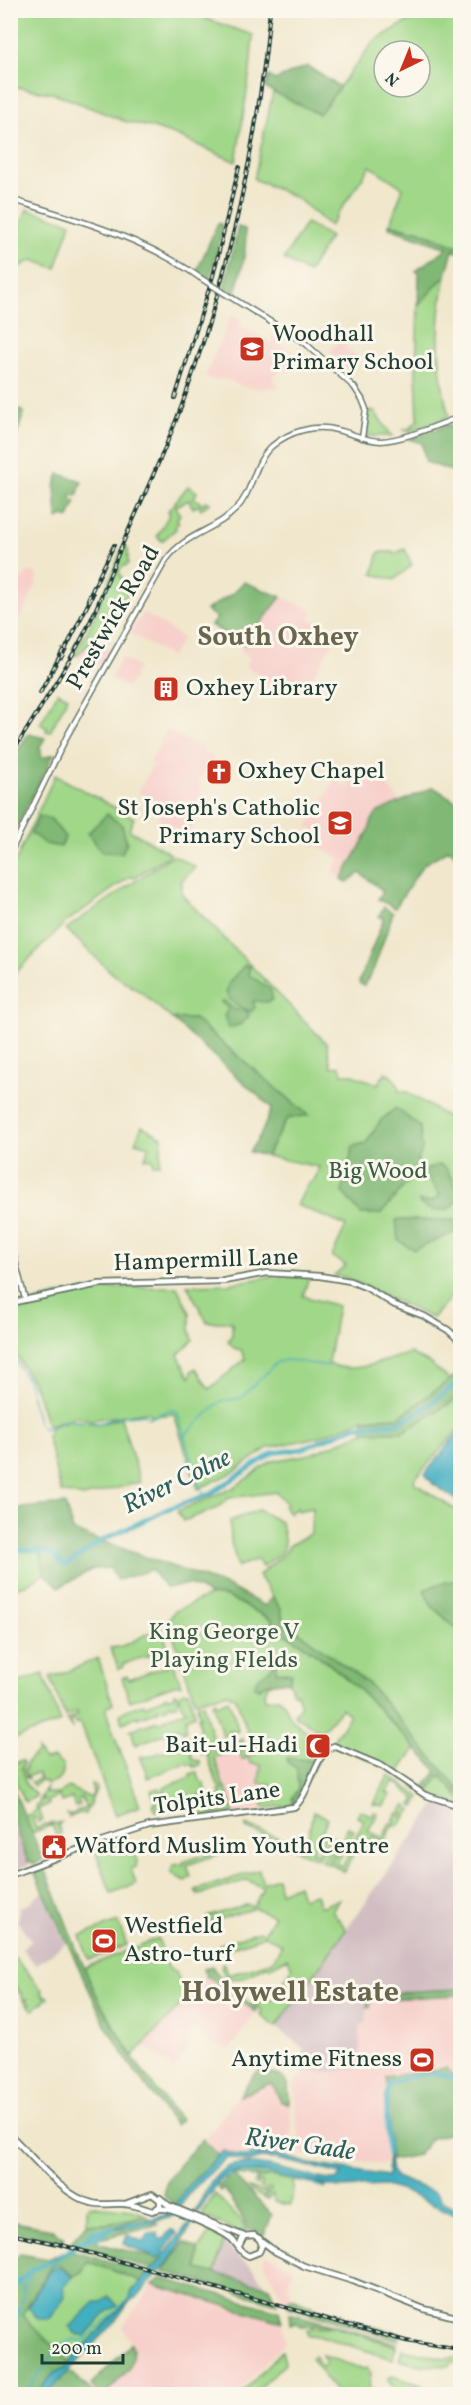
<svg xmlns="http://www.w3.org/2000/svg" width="471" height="2405" font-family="Vollkorn,serif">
<rect width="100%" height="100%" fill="#fbf7ec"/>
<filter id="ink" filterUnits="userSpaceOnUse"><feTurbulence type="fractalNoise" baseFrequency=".0167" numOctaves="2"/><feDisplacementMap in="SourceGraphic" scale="12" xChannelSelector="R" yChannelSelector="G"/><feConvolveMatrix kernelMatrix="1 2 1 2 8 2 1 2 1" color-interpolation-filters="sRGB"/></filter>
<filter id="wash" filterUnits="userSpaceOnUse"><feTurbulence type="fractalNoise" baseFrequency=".008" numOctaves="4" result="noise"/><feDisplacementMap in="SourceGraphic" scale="24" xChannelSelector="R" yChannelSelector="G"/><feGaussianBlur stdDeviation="1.35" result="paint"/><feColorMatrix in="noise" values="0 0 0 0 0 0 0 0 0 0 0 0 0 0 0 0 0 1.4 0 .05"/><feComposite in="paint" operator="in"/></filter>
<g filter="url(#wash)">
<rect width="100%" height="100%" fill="#f0e7cc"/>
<path fill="#f7d0cb" d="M232 315 242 322 241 326 270 343 278 329 283 332 280 339 283 341 281 344 293 353 295 368 287 372 285 369 274 375 272 378 280 387 256 389 242 386 226 379 211 380 205 376Z
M340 340 358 358 348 369 330 352Z
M27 572H34L37 575 36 585 23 614 21 617 16 618 11 615V598Z
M281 597 313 610 309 619 339 633 304 690 282 676 275 685 245 666 250 658 239 651Z
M143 612 183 638 171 657 130 633Z
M94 639 111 650 101 669 76 656Z
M122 658 138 667 133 676 135 677 127 687 110 678Z
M167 730 203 749 202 751 213 757 199 781 201 796 209 805 188 834 157 821 163 808 138 792 153 764 150 762Z
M358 768 388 786 401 803 378 812 372 820 368 831 342 879 332 873 340 859 310 842 316 832 307 827 335 780 347 787Z
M239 1750 242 1759 255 1755 317 1761 298 1799 292 1804 234 1813 216 1759Z
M206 1976 256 2012 229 2050 211 2045 197 2030 190 2033 187 2050 174 2070 144 2044Z
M460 1989V2080L446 2068 386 2077 385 2164 316 2158 306 2156 300 2152 293 2084 305 2071 360 2068V2026L366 2022 369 1997 416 1991Z
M261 2069 280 2075 289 2082 293 2154 224 2152 218 2155 206 2139 252 2076Z
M266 2255 294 2268 287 2287 292 2289 290 2294 292 2296 285 2304 264 2262V2257Z
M153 2285 282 2322 285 2343 236 2394H105L132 2365 135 2352 122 2327Z"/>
<path fill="#d2bec2" d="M438 1801 460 1807V1989L415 1991 369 1997 366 2022 360 2026V2068L324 2072 305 2071 300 2067 299 2062 304 2049 276 2027Z
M13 1824 16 1828 17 1836 29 1865 11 1871V1865L16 1861 11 1839V1825Z
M43 1892 66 1943 36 1965 22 1949 32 1941 17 1921 20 1907 26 1905Z
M224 2240 243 2261 248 2263 266 2286 215 2274Z"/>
<path fill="#a0d788" stroke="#608a5e" stroke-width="1.5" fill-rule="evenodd" d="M11 10 206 11V19L253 35 250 71 236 162 177 136 150 127 124 121 56 94 11 86Z
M426 11H460V248L418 230H411L390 224 403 188 370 166 330 226 297 198 254 179 273 92 319 113 374 41ZM384 51H420V87H384Z
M27 209 71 223 56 268 32 260 11 271V237L17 233Z
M306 223 330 237 308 273 284 259Z
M432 260 446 275C436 321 437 371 449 417L409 431 403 430 409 429 418 420 416 372 419 273 416 271Z
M371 410 375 412 392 436H367L369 411Z
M188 486 197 492 194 498 203 504 205 501 210 503 201 509 199 505 193 508 189 500 176 506 180 515 177 518 179 523 175 526 176 529 162 541 157 536 170 513 168 511Z
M123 547 128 549V564L121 568 119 573 124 581 122 585 127 588 125 591 128 593 106 635 99 631 96 637 76 656 74 654 90 626Z
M405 549 412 565 394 580 373 574 379 552H393L394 554Z
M58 692 68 697 50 732 46 731 47 728 40 724Z
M55 775 134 818 129 830 171 854 133 878 131 876 65 923 11 977V871Z
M175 856 195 867 182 880V895L327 1044 331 1067 340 1066 342 1074H350L378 1084 381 1077H384L385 1072C392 1076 399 1083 399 1091L407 1092 460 1125V1305L452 1296 432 1318 347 1278 334 1275 346 1265 332 1257 346 1226 297 1205 307 1185 315 1179 319 1167 266 1156 287 1119 307 1114 194 1019H172L142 993 113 974 66 929 170 857Z
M142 1126 162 1137 160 1164H153V1159L145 1158 149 1146 135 1142Z
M267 1277H309L303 1296 338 1306 328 1363C351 1376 386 1360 410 1353L429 1363 450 1380 399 1417 363 1419 322 1436 268 1448 234 1472 198 1489 174 1414 152 1416 148 1412 91 1420 76 1417 47 1425 35 1387 15 1353 11 1336 10 1308 69 1293 126 1287H177L190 1313V1330L193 1340 178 1355 189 1376 191 1377 192 1371 196 1368 209 1389 245 1359 241 1350 234 1348 228 1341 232 1336V1322H207L187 1285 228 1284Z
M460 1397V1427L414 1480 415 1483 460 1513V1580L441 1583 432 1606 460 1632V1791L369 1684 283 1620C280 1603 267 1590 259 1575L284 1554 290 1545 311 1533 312 1508 298 1511 297 1508 289 1513 284 1506 287 1504 276 1492 229 1498 217 1508 183 1521 177 1511 233 1488 272 1461 311 1454 364 1432 403 1431Z
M121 1418 140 1482 83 1497 61 1492 47 1436 50 1430 48 1428 69 1420 99 1424Z
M258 1510 281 1522 285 1545 280 1554 262 1567 257 1559 238 1567 231 1542 230 1521Z
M10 1549H41L52 1571C34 1576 30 1588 11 1587Z
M210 1595 228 1597 272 1620V1627C331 1656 374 1704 418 1751L414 1750 399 1772 408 1782 383 1765 331 1744 350 1715 342 1708 320 1733 302 1719H298L294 1714 301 1706 297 1693H293L290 1684 283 1678 268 1685 264 1693 265 1699 278 1698 284 1703 292 1720 327 1746 317 1761 291 1763 297 1768 298 1789 292 1798 295 1803 289 1806 264 1808 262 1801 277 1799V1791H271L270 1784 259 1783 261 1765 250 1763 248 1757 255 1754 236 1698 227 1693 195 1701 168 1620 175 1611Z
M161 1628 169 1650 163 1652 158 1648 153 1653 152 1650 151 1655 123 1664 124 1667 119 1669 110 1648C127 1648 139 1636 156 1630L157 1632 158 1629Z
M98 1658 113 1704 107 1706 108 1718 140 1806 115 1815 80 1722 76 1724 73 1720 70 1721 72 1729 66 1720 78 1715 77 1712 65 1716 50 1677 64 1673Z
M173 1662 181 1685H174L130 1701 122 1678 127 1676 129 1679 167 1666Z
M43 1674 61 1722 11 1740V1685Z
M184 1691H188L195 1714 186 1718V1730L183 1732 180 1728 135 1745 132 1732 129 1730 158 1721 159 1723C167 1718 173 1714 186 1711L181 1705 180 1694Z
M175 1693H177L179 1699 176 1705 172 1706 171 1704 167 1706V1708L157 1709 158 1711 138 1718 137 1716 123 1723 121 1721 120 1715 126 1710 144 1704 145 1706 167 1696 168 1698 175 1695Z
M228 1700 234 1714 233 1717H235L238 1731 233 1733 231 1730 228 1731 229 1734 223 1736 212 1703 216 1701 217 1705Z
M198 1703 203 1704 213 1740 219 1744 211 1747 202 1754 198 1717H200L197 1706Z
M194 1735 196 1741 189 1743 193 1760 200 1761V1765L194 1767 192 1764 189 1765 186 1763 147 1778 146 1769 140 1757H147L181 1746 180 1740Z
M242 1739 247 1758 242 1760 239 1750 214 1757 224 1787 219 1788 206 1753 230 1746Z
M38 1750 44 1760 54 1758 63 1766C64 1777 58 1783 47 1784L40 1780 34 1786 31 1782 39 1779 38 1773 28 1776 29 1779 26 1778C23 1762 29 1759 38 1752Z
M22 1760 24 1764 21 1769H23C23 1786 29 1788 37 1796L25 1802 13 1776 16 1777 11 1765Z
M197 1772 201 1782 204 1783 207 1793 156 1811 153 1804 156 1803 151 1790 160 1788 161 1792 164 1791V1787L191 1777 190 1774Z
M389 1775 420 1797 415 1807 412 1805 416 1799 394 1781 386 1792 391 1795 383 1806 373 1804Z
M440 1775 460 1798V1805L427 1794Z
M91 1784 96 1786V1790L85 1814 81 1813 69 1817 67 1814H74L77 1811 86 1808 81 1797 78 1800 80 1805 75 1807 72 1798 62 1802 59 1796 48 1801 49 1804 38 1809 43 1820 38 1822 36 1818 32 1817 36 1829 45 1824 47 1826 53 1822 54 1824 62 1822 58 1825 61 1834 56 1835 52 1825 32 1833 24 1817 37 1810 35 1806 39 1804 40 1799 45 1800 41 1797 46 1788V1793L58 1794 68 1787 91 1798 93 1793Z
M226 1788 234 1813 193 1818 190 1809 213 1801 215 1803 209 1806 212 1814 217 1813 215 1808 219 1805 216 1798 221 1795 219 1791Z
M406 1805 412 1810 401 1823 390 1829 385 1843 372 1837 368 1845 354 1840 364 1820 357 1817 360 1810 372 1816 374 1812 378 1813 368 1831 383 1838 390 1823 394 1824 395 1821 393 1820 398 1813 402 1817 404 1815 401 1811Z
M313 1811 328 1818 312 1852 317 1854 325 1832 331 1835 321 1856 317 1859 246 1828V1825L306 1848Z
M348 1827 354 1830 337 1864 343 1866 352 1845 357 1848 344 1872 331 1864H327L326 1862H322L321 1860 324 1858 334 1837 338 1839 329 1860 332 1862Z
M127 1838 137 1861 136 1867 131 1869 136 1884 111 1893 95 1850Z
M232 1846 237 1848 187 1865 191 1877 185 1881 176 1876 171 1871 173 1865 183 1864V1862L219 1850 220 1852Z
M259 1870 263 1883 277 1878 280 1892 298 1885 302 1898 316 1894 320 1907 340 1899 332 1911C335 1914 345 1927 346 1930L276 2027 260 2015 262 2010 255 2004 274 1998 292 1969 288 1958 270 1967 266 1966 243 1978 232 1979 225 1976 221 1967 223 1963 229 1975 273 1961 282 1944 265 1936 220 1951 218 1945 259 1931 264 1933 274 1916 255 1908 209 1922 207 1917 246 1905 254 1906 263 1888 247 1880 199 1895 196 1890Z
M118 1922 127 1945 89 1960 80 1936Z
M158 1938 169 1969 176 1972 187 1998 133 2056 98 1999 84 1968Z
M15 1958 43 1991 41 1993 44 1995 43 1997 47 1996 48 1998 33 2010 29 2007 30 2004 27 2005V2002H25L27 1999 23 2000 21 1993H18L20 1992 19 1990H16L18 1988 17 1986 14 1988V1984L11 1985V1961Z
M258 2176 264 2178 270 2176 294 2181 291 2205 274 2202 273 2194 268 2200C264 2198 251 2191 249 2188L267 2193 265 2196 267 2197 271 2189 268 2188 267 2191 259 2187 262 2183 258 2181 257 2186 254 2184Z
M215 2194 243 2223 245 2232 237 2231 203 2216V2212Z
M89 2205C107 2209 128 2206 145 2215L107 2224 89 2226 87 2224V2208Z
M210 2232 224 2240 215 2273 198 2269V2249Z
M62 2252 141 2281 132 2291 129 2300 73 2358 65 2369 11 2394 10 2265 20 2254 48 2259Z
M332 2326 396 2346 393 2359 320 2336H308L307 2330Z
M402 2349 444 2358 460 2357V2363L452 2362 450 2365C433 2367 417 2366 399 2360Z
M282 2351 285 2363 253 2394H241Z
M322 2355 363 2369 366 2368 371 2374 369 2386 375 2394H337L311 2358 314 2356 322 2367 326 2363Z
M392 2376 421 2385 430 2394H399L387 2379Z"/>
<path fill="#80b874" stroke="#507a54" stroke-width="1.5" d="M307 66 340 87 319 114 265 88 269 76 275 80Z
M218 223 221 224 223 229 209 281 196 273Z
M389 224 411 230H417L460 248V253L453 250 446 275 419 304V273L416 271 447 248 389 228Z
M238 227 245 229C248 250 240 276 234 296L223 292Z
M10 406 24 412 14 444 17 547 10 546Z
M450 424 460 459V474L426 462 422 443 409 439Z
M59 474 82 481 77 496 71 495 70 499 76 501 69 518 64 516 57 519 55 486Z
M244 582 281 597 244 645 211 625 217 618 206 610 232 594Z
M28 734 45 738 40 747 42 758 54 754 11 837V761Z
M433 787 460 804V860L449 849 423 865 395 908 378 899 383 891 360 873 347 882 342 879 368 832 372 820 378 812Z
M107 814 122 825 127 842 122 853 102 852 88 833Z
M39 816 51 819 65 837 61 847 45 844 31 833Z
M384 907 393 913 374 968 364 986 359 983 360 979 384 918 379 916Z
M245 965 249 966V975L270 989 273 999 268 1002 253 1001 255 1007 251 1012C244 1008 235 1006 230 1000 218 988 238 973 245 965Z
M223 1000 235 1010H244L248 1013 249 1016 241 1024 229 1028 224 1016 228 1009 221 1002Z
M172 1019H194L308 1115 287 1119 266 1156 249 1152 261 1134 272 1108Z
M396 1108 420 1127 422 1150 411 1178 381 1214H361L342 1192 353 1146 366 1143 381 1120Z
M439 1165 446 1168 460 1194C454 1214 436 1214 420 1204L419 1201 431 1202 440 1195 426 1175V1169Z
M396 1220H456V1232L414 1250 398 1240Z
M460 1372V1397L403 1432H364L363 1419 399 1417Z
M65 1504 73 1531 227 1586 265 1606 272 1596 281 1609 283 1620 369 1684 460 1791V1798L440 1775 426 1794 412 1785 423 1788 436 1773 435 1769C386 1716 337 1659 272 1627V1620L228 1597 210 1595 189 1584 166 1588 151 1570 117 1580 110 1568 93 1569 59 1587 44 1573 40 1549 11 1551V1509Z
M460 1580V1632L432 1606 424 1590 441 1583Z
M274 1664H276V1671L292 1673 289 1681 265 1684 258 1689 254 1687 257 1679 270 1669Z
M287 1758 317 1761 295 1803 292 1800 298 1789 297 1769 287 1762Z
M11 1783 43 1860 33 1864 31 1861 28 1862 18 1835V1831L11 1817Z
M44 1866C62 1910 77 1955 98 1998 119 2042 150 2081 180 2120L175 2125 127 2060 106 2026 33 1869Z
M212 1966C216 1976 231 1982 231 1990L258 2009 256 2012 206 1976 203 1969Z
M460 1989V1997L457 1995 371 2000 370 2007 367 2006 369 1997 416 1991Z
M446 2068 460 2080V2131L432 2138 418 2155 391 2160 386 2077Z
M260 2070 280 2076 288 2083 289 2103 281 2102 273 2085 269 2084 240 2096 253 2076Z
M203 2139 218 2155 175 2206 164 2196C162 2177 192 2152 203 2139Z
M243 2171 262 2172 326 2187 270 2176 264 2178 236 2175 235 2177 272 2215 263 2238 255 2230H247L245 2222 232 2202V2199L224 2189 221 2191 218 2187 232 2174Z
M145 2215 158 2225 99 2239 97 2243 155 2258 162 2256 163 2258 152 2269 69 2244 87 2224H107Z
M10 2221 51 2229 65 2238 61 2242 11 2231Z
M184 2242 198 2249V2269L269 2287 277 2304 163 2271Z
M70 2250 149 2272 141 2281 87 2261 83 2271 74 2276 58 2264 51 2266 22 2315 67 2360 69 2371 95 2394H11L10 2265 20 2254 48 2259Z
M161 2278 279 2311 282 2322 153 2285Z
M290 2298H293L338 2318 400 2333 399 2340 288 2307Z
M289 2313 397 2343 396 2346 329 2325 302 2327 296 2323 290 2324Z
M131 2344C141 2364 118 2380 105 2394H99L91 2385Z"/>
<path fill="#43afc1" stroke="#31767a" stroke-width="1.5" d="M460 1430V1502L433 1484 425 1474Z
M223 2151 245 2157 259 2154 279 2155 311 2164 388 2176V2151L391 2171 396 2177 436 2193 443 2202 460 2211V2217L403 2191 385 2186 339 2188 260 2171H238L230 2173 219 2182 198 2212 190 2228 170 2260 138 2296 130 2301 116 2321 47 2394H36L54 2373 65 2369 76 2354 118 2312 129 2300 132 2291 163 2258 161 2256 158 2259 124 2244 127 2235 144 2242 149 2233H158V2237L163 2240 171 2229 177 2233 163 2252 165 2254C175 2241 187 2227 194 2213 204 2195 215 2165 239 2164 269 2162 300 2176 330 2180H336L342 2174 276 2159 261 2158 249 2162 227 2157 196 2186 171 2217 143 2225 110 2229 129 2222 144 2221 168 2214 190 2184Z
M59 2267 73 2277 63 2287 65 2297 50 2319H38L28 2307 51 2269Z
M109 2296 118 2306 109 2310 85 2336 76 2334 70 2327 95 2302H102Z"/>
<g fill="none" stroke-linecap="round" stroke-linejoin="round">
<path stroke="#43afc1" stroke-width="1.5" d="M10 442 14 466 16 529 10 537
M10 1352 28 1381 38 1422 44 1429 65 1420 100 1423 118 1417 144 1414 149 1418 170 1410 177 1411 199 1485 205 1496
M452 1387 460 1393
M183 1437 221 1401 241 1398 277 1362 286 1360 329 1366
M227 2178C251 2163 299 2182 326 2188
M22 2279 23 2291
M10 2338 16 2326 25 2286 32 2270
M24 2394 52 2357 56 2348 75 2339 82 2341 87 2338 130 2298"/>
<path stroke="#43afc1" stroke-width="4.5" d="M10 1549 49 1552 65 1566 101 1541 170 1508 210 1494 273 1453 302 1449 356 1426 397 1423 420 1412 460 1381
M388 2155 386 2098 389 2084C410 2076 443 2065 460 2084
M84 2240 93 2232 105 2230
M10 2293 17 2284 32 2270 56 2259 84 2240 98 2237 114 2227
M10 2309 18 2310
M10 2369 12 2375 10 2392"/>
</g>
</g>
<g filter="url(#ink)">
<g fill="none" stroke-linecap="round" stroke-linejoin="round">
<g stroke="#687869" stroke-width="7">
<path id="secondary" d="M10 199C75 219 143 237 199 277
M224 293 305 343 354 387 362 399 366 409 362 438
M10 853 67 736 166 560C187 532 215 531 236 509 254 491 252 464 272 446 290 431 315 424 337 430 352 433 365 441 381 441 408 439 436 425 460 417
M10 1241 25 1299"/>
</g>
<g stroke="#687869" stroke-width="8">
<path id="primary" d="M10 1303 99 1284 224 1281 267 1273 320 1276 350 1281 367 1288 395 1305 424 1316 448 1330 460 1341
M10 1875 90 1845 149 1826 294 1807C311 1794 314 1752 334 1746L382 1766 425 1795 460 1806
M10 2135C33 2156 62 2196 92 2203 103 2206 114 2203 125 2204 135 2205 143 2208 152 2211 157 2210 159 2208 165 2209 175 2210 220 2230 229 2237 238 2243 239 2253 249 2256L259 2252 262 2245 259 2238
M160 2198 168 2205 244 2236
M125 2204 152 2194 160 2200V2206L157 2208
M239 2246 244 2236 254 2235 276 2252 304 2266 353 2281 424 2309 460 2318"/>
</g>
<use href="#secondary" stroke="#fff" stroke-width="4"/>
<use href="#primary" stroke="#fff" stroke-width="4.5"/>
<g stroke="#1f3d34" stroke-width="4">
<path id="rail" d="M175 398 213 276 239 167
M88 599 114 545
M61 658 93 594
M40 693 63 650
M10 756C35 716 61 677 83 636 100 604 111 569 126 536 150 482 175 429 193 373 233 255 259 134 270 10
M10 2234 58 2244 406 2341 460 2350"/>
</g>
<use href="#rail" stroke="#fbf7ec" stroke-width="1.5" stroke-dasharray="4.5" stroke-linecap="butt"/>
<g stroke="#687869" stroke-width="7" stroke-linecap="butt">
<path id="secondary-bridge" d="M199 277 224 293"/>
</g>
<use href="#secondary-bridge" stroke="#fff" stroke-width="4"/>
</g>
</g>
<defs>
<g id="school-square" transform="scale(1.35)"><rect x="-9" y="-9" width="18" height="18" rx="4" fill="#c8321e" stroke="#fbf7ec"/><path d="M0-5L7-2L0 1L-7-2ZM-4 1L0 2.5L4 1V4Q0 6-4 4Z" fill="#fff"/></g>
<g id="building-square" transform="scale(1.35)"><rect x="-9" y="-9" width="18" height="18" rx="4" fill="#c8321e" stroke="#fbf7ec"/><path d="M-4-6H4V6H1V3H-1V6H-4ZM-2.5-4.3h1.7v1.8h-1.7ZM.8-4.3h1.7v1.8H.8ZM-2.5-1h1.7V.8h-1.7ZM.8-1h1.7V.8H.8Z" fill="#fff"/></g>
<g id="church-square" transform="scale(1.35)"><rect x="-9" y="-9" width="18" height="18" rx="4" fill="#c8321e" stroke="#fbf7ec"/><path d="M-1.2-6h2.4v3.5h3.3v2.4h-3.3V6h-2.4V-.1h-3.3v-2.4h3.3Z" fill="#fff"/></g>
<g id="mosque-square" transform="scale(1.35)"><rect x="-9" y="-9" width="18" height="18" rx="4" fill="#c8321e" stroke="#fbf7ec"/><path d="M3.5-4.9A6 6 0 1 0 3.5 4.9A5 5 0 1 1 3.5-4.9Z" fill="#fff"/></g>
<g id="civic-square" transform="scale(1.35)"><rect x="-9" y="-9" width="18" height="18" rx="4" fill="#c8321e" stroke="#fbf7ec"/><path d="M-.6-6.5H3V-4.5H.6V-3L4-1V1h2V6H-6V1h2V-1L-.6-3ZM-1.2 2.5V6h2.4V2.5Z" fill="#fff"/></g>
<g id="stadium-square" transform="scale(1.35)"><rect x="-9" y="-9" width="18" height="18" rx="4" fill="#c8321e" stroke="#fbf7ec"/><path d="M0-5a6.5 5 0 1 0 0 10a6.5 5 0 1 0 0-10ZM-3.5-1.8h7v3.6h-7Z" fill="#fff"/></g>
</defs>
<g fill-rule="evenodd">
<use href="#school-square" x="252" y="349"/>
<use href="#building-square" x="166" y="689"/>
<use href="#church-square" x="219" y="772"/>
<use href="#school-square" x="340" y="823"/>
<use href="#mosque-square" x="318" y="1746"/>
<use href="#civic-square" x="54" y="1847"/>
<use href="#stadium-square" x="104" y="1941"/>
<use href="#stadium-square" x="422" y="2060"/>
</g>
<g text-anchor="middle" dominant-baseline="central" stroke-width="6" stroke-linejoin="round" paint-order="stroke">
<g font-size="24" fill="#1f3d34" stroke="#fbf7ec" text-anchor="start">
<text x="272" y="335">Woodhall<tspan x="272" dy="28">Primary School</tspan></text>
<text x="186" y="689">Oxhey Library</text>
<text x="238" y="772">Oxhey Chapel</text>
<text x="320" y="809" text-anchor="end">St Joseph's Catholic<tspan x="320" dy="28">Primary School</tspan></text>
<text x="298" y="1746" text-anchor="end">Bait-ul-Hadi</text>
<text x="74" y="1847">Watford Muslim Youth Centre</text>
<text x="124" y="1927">Westfield<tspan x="124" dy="28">Astro-turf</tspan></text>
<text x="402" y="2060" text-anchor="end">Anytime Fitness</text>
</g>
<g font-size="24" fill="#1f3d34" stroke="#fbf7ec">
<text transform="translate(114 618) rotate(-60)">Prestwick Road</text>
<text transform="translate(206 1261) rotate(-2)">Hampermill Lane</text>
<text transform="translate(217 1799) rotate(-8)">Tolpits Lane</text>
</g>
<g font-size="24" fill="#395c45" stroke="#fbf7ec">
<text x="378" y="1172">Big Wood</text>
<text x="224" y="1633">King George V<tspan x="224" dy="28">Playing FIelds</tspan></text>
</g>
<g font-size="26" font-style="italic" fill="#2a5f5e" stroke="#fbf7ec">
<text transform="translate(177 1482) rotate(-26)">River Colne</text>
<text transform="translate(300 2145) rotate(8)">River Gade</text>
</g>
<g font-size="27" font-weight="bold" fill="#6a664d" stroke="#fbf7ec">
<text x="278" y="638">South Oxhey</text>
</g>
<g font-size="30" font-weight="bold" fill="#6a664d" stroke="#fbf7ec">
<text x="290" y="1993">Holywell Estate</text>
</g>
</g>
<rect width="471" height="2405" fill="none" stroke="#fbf7ec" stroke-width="36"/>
<g transform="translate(402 69) rotate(223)"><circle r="28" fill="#fbf7ec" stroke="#a3ada2" stroke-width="1.5"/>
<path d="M0-4.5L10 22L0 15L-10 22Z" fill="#c8321e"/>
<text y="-9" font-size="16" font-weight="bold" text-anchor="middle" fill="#1f3d34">N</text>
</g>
<path d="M42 2354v9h81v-9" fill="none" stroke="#1f3d34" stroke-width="3"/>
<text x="51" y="2354" font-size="18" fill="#1f3d34" stroke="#fbf7ec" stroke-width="4.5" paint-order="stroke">200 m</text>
</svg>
